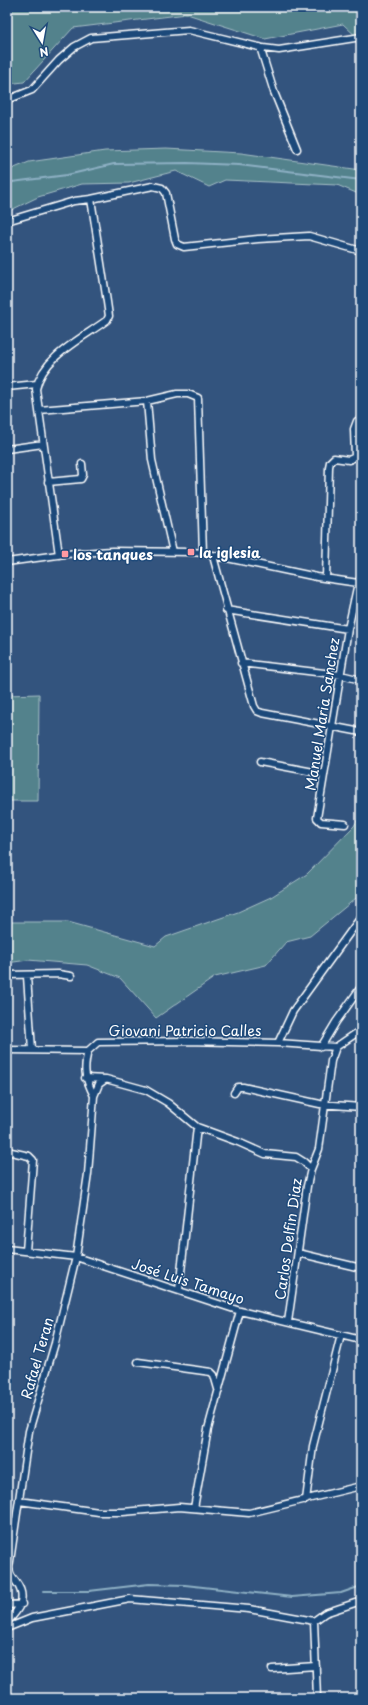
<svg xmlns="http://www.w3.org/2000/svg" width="368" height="1705" font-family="'Playpen Sans',sans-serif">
<rect width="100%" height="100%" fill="#33547e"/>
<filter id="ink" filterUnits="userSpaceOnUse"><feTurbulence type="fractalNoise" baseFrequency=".025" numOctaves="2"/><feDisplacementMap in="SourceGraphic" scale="8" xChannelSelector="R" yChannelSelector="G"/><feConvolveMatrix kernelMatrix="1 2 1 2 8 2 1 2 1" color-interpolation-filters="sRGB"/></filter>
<g filter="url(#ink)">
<path fill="#52828c" stroke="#a8c0c6" d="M7 7H361V41L343 24 265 39 187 14 73 28 24 82 7 84Z
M166 149 241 153 361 170V195L337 185 225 180 209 187 176 171 129 183 82 184 38 197 7 212V171L29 162 105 151Z
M39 694 38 801H7V695Z
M361 814V894L310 936 286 942 266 965 215 977 156 1018 120 978 87 965 28 960 7 963V922H68L155 946 166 937 238 912 271 897 307 874 354 826Z"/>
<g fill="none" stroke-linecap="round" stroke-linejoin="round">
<path stroke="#8eb0c4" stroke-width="2" d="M7 186 12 182 67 175 114 164 187 163 239 165 361 180
M43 1591H89L149 1584 185 1585 292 1597 341 1593 361 1586"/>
<g stroke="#fff" stroke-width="9">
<path id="minor" d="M260 47 274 92 297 149
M7 100 32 90 59 60 74 47 91 38 189 30 263 48 279 50 361 37
M91 199 153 186 162 188 166 193 175 239 177 244 184 247 258 239 309 236 361 251
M7 221 74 201 91 199 107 302 109 316 107 320C83 338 43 356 36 389L59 555
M7 387 37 384
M147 401 152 460 173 552
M39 410 147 401 177 394H188L198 398 203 553
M7 449 43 444
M48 482 81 479 83 475 82 464
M213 556 254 706 257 711 262 713 361 732
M7 562 65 554 112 551 191 552 203 553 317 577 358 583 361 578
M326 578 329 467 330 462 334 458 349 460 355 457 354 429 357 421
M226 610 348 629
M241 663 341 675 361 680
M260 762 324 774
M345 824 321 822 317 818 348 629 358 583
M7 975 58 974 71 976
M27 976 32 1050
M278 1043 293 1011 361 917
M321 1047 336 1022 361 987
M7 1050 88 1051 98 1042 187 1041 278 1043 336 1047 361 1030
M85 1078 106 1079
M234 1093 238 1087H243L320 1104 361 1107
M94 1096 99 1084 106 1079 146 1090 168 1103 197 1127 238 1142 265 1154 296 1157 304 1162 311 1169
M7 1151 29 1156 33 1160 26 1251
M7 1249 76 1257 240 1311 361 1340
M298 1253 361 1268
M179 1290 197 1127
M288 1322 307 1186 311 1169 319 1149 331 1061 336 1047
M138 1362 211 1372 214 1375 218 1389
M306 1500 313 1446 341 1335
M19 1501 99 1512H123L179 1507 249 1513 361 1486
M194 1508 208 1429 240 1311
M7 1605 22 1604
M314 1621 317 1698
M7 1622C19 1610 28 1598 16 1582 12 1577 10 1575 9 1568L29 1431 55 1343 76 1257 88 1174 94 1096C85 1078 83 1070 88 1051
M7 1628 32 1618 130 1599 249 1609 314 1621 325 1613 361 1601
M272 1669 316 1666"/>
</g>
<use href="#minor" stroke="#1f4a7a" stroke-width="6"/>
</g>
</g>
<g fill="#ff9aa2" stroke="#1f4a7a" stroke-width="1.5">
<rect x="187" y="548" width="8" height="8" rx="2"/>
<rect x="61" y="550" width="8" height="8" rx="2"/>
</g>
<g text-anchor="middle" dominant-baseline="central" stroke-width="3" stroke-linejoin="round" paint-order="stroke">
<g font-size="14" font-weight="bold" fill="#fff" stroke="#1f4a7a" text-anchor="start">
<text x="199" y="552">la iglesia</text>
<text x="73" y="554">los tanques</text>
</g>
<g font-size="14" fill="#fff" stroke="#1f4a7a">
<text transform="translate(322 714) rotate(-81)">Manuel Maria Sanchez</text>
<text x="185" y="1030">Giovani Patricio Calles</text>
<text transform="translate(288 1239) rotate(-82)">Carlos Delfin Diaz</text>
<text transform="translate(188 1281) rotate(18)">José Luis Tamayo</text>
<text transform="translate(37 1358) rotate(-74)">Rafael Teran</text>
</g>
</g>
<rect width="368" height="1705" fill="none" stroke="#1f4a7a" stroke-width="24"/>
<rect x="12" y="12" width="344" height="1681" fill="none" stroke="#fff" stroke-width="1.5" filter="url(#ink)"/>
<g transform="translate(42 42) rotate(169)" stroke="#1f4a7a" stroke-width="3" paint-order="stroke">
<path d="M0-3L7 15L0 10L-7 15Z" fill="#ffffff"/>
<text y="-6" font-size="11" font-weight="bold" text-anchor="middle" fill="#ffffff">N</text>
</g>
</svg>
